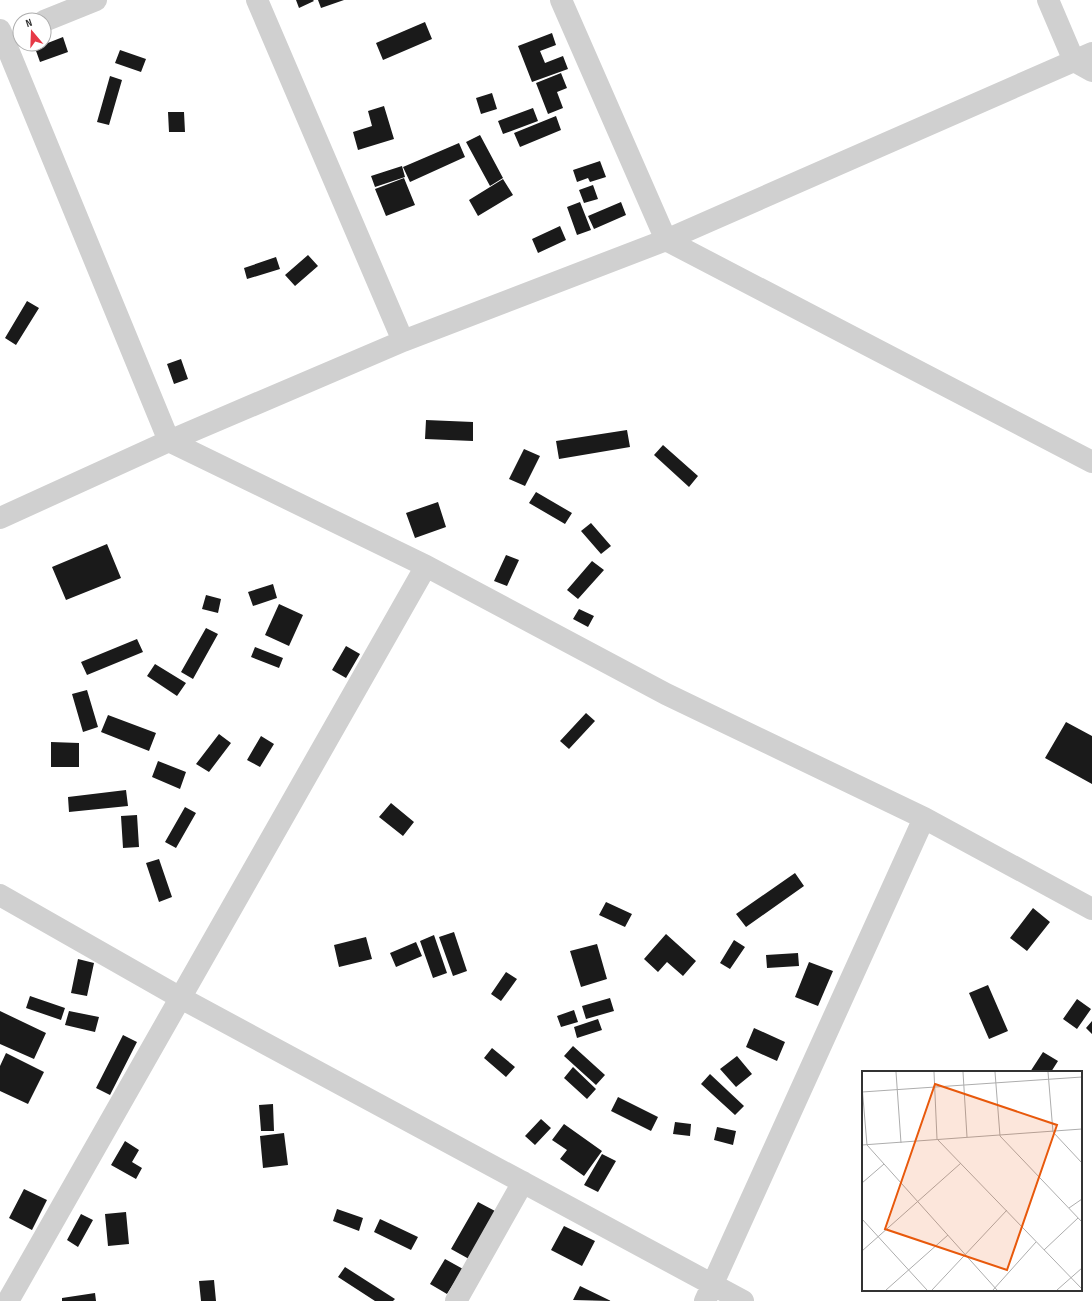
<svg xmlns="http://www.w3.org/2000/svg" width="1092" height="1301" font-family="'Sofia Sans Condensed',sans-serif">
<rect width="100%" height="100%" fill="#fff"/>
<path fill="#1a1a1a" d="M296 0H313L314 1 299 8Z
M318 0H344L321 8Z
M425 22 432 39 383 60 376 43Z
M552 33 556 45 540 51 545 63 563 56 568 69 532 82 518 46Z
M63 37 68 52 40 62 35 48Z
M120 50 146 59 141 72 115 63Z
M561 73 567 88 557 92 563 108 548 114 536 83Z
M110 76 122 80 109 125 97 122Z
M492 93 497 109 481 114 476 98Z
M384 106 394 139 358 150 353 132 372 126 368 111Z
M533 108 538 121 503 134 498 121Z
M168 112H184L185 132H169Z
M556 116 561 130 520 147 514 133Z
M480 135 503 178 490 186 466 142Z
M459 143 465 157 410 182 403 167Z
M600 161 606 177 590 182 588 178 577 182 573 170Z
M402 166 405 177 375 187 371 176Z
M404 178 415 205 386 216 375 189Z
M503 179 513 195 478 216 469 200Z
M593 185 598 199 584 203 579 190Z
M580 202 591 230 577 235 567 207Z
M621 202 626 215 594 229 588 216Z
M560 226 566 240 538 253 532 239Z
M308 255 318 266 295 286 285 275Z
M276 257 280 269 247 279 244 268Z
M27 301 39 308 16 345 5 338Z
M181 359 188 379 174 384 167 364Z
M426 420 473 422V441L425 439Z
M627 430 630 447 559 459 556 441Z
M663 445 698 476 689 487 654 455Z
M524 449 540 456 525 486 509 479Z
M536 492 572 513 565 524 529 503Z
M438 502 446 527 415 538 406 513Z
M591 523 611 546 601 554 581 531Z
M107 544 121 578 66 600 52 567Z
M506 555 519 560 507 586 494 581Z
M592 561 604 570 578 599 567 590Z
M273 584 277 598 253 606 248 592Z
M206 595 221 599 218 613 202 609Z
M279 604 303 615 289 646 265 635Z
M579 609 594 616 588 627 573 619Z
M206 628 218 634 193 679 181 672Z
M137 639 143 652 87 675 81 662Z
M346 646 360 654 346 678 332 670Z
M255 647 283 658 279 668 251 657Z
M155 664 186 683 177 696 147 676Z
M87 690 98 727 83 732 72 694Z
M586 713 595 721 569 749 560 741Z
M108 715 156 733 149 751 101 732Z
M1066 722 1092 736V784L1045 758Z
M219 734 231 743 209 772 196 764Z
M261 736 274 744 260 767 247 760Z
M51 742 79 743V767H51Z
M158 761 186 772 180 789 152 777Z
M126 790 128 806 69 812 68 797Z
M391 803 414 822 403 836 379 817Z
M185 807 196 813 176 848 165 842Z
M137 815 139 847 123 848 121 816Z
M159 859 172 897 159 902 146 863Z
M795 873 804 886 746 927 736 914Z
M606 902 632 914 625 927 599 915Z
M1033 908 1050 922 1027 951 1010 938Z
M454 932 467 971 453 976 439 937Z
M666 934 696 961 683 976 667 962 658 972 644 959Z
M434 935 447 973 433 978 420 941Z
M366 937 372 959 339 967 334 945Z
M734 940 745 947 730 969 720 963Z
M416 942 422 956 396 967 390 953Z
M597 944 607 979 581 987 570 951Z
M798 953 799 966 767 968 766 955Z
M78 959 94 963 87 996 71 993Z
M809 962 833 971 818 1006 795 997Z
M506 972 517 979 501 1001 491 994Z
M988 985 1008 1031 989 1039 969 993Z
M30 996 65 1008 61 1020 26 1008Z
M610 998 614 1011 586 1019 582 1006Z
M1077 999 1091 1009 1077 1029 1063 1019Z
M574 1010 578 1022 561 1027 557 1016Z
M0 1011 46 1033 34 1059 0 1044Z
M69 1011 99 1017 95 1032 65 1025Z
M598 1019 602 1030 577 1038 574 1027Z
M1092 1021V1034L1086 1028Z
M754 1028 785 1042 777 1061 746 1047Z
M123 1035 137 1042 110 1095 96 1088Z
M573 1046 605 1075 596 1085 564 1056Z
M492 1048 515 1067 506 1077 484 1058Z
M1043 1052 1058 1061 1051 1072H1030Z
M6 1053 44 1072 28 1104 0 1091V1066Z
M737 1056 752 1074 736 1087 720 1069Z
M573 1067 596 1089 587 1099 564 1078Z
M710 1074 744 1106 735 1115 701 1084Z
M618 1097 658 1117 651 1131 611 1111Z
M273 1104 274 1131H261L259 1105Z
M541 1119 551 1128 535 1145 525 1136Z
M675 1122 691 1124 690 1136 673 1134Z
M564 1124 602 1151 584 1176 560 1159 567 1150 552 1140Z
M717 1127 736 1131 733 1145 714 1140Z
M284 1133 288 1165 263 1168 260 1136Z
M125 1141 139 1150 132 1162 142 1168 136 1179 111 1165Z
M602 1154 616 1161 598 1192 584 1185Z
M24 1189 47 1200 32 1230 9 1218Z
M478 1202 495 1211 469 1259 451 1249Z
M337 1209 363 1218 359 1231 333 1221Z
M126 1212 129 1244 108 1246 105 1214Z
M81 1214 93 1220 78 1247 67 1240Z
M380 1219 418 1237 411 1250 374 1232Z
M564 1226 595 1241 582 1266 551 1250Z
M445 1259 463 1269 447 1294 430 1284Z
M345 1267 395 1299 393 1301H375L338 1277Z
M214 1280 216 1301H201L199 1281Z
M580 1286 611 1301 573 1300Z
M95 1293 96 1301H62V1298Z"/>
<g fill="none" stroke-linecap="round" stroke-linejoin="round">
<path stroke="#d0d0d0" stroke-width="22" d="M257 0 403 341
M561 0 666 240 1092 462
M1048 0 1074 61 1092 71
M44 21 96 0
M0 30 169 441 426 566 666 694 924 818 1092 909
M0 518 169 441 403 341 666 240 1092 53
M0 895 179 997 743 1301
M8 1301 426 566
M456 1301 523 1182
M705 1301 924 818"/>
</g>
<g transform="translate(862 1071)">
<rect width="220" height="220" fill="#fff"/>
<path fill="none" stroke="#adadad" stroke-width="1" d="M34 1 39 72M72 1 75 68 220 218M101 1 105 66M133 1 138 65 220 151M186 1 191 61 220 92M0 15 5 74 135 219M0 21 220 6M0 74 220 58M0 112 22 93M207 137 220 128M0 148 65 219M182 179 216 147M0 180 99 92M24 219 86 164M70 219 145 139M131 219 174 171M195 219 220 197"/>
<path fill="#e8590c" fill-opacity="0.15" stroke="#e8590c" stroke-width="2" d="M73 13 195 54 145 199 23 158Z"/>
<rect width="220" height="220" fill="none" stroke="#333" stroke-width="2"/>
</g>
<g transform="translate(32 32) rotate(341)"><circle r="19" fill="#ffffff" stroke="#adadad"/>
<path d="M0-3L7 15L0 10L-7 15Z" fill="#e63946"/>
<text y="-6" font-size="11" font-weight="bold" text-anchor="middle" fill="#333333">N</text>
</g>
</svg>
